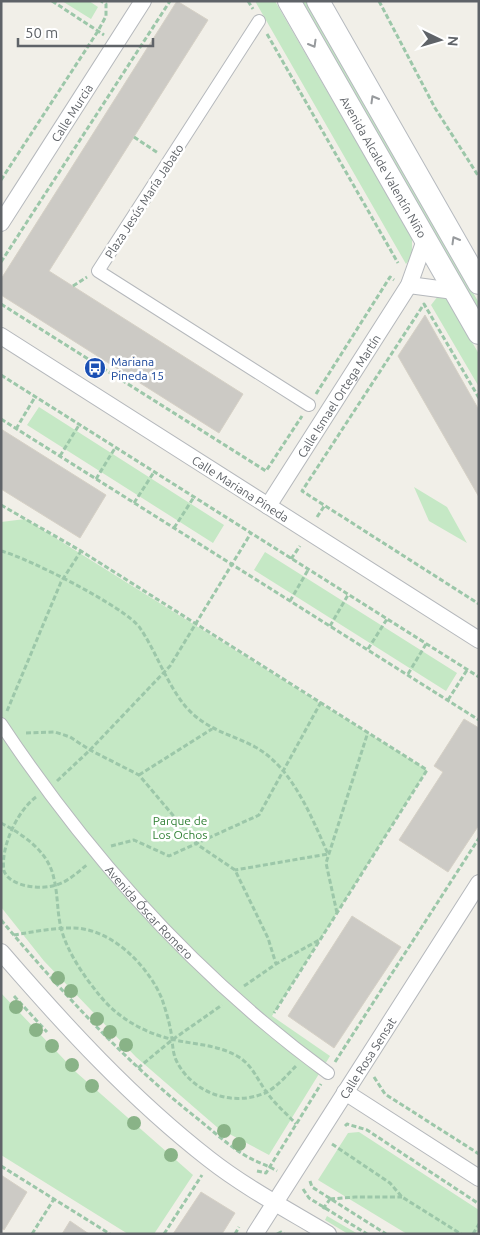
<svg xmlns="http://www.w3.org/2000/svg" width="480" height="1235" font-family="Ubuntu,sans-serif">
<rect width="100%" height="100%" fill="#f1efe8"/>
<path fill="#c5e8c5" d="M62 1H89L98 7 91 19Z
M255 1H275L412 238V257L406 264Z
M301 1H306L479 303V313Z
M442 291 479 354V387L431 305Z
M39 407 224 525 213 543 27 425Z
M414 487 447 507 467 543 429 521Z
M25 519 427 770 272 1016 330 1056 269 1155 218 1128 136 1057 44 961 1 907V522Z
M265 552 457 673 446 691 254 570Z
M1 993 77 1073 193 1175 154 1234H128L1 1155Z
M359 1132 479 1210V1234H407L318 1180 348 1133Z
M327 1216 358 1234H348L325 1220Z"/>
<path fill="#cccac5" stroke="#d6d1c6" d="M177 1 208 20 49 271 243 394 219 433 1 295V279Z
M425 315 479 410V497L398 356Z
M1 429 106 495 80 538 1 489Z
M464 719 479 728V825L448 872 399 840 443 772 434 766Z
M352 916 401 947 334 1048 288 1016Z
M1 1175 27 1192 4 1230 1 1228Z
M201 1192 235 1213 222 1234H173Z
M70 1221 89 1234H62Z"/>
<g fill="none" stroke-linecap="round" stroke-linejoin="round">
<g stroke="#b5b8bc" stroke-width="14">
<g id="pedestrian">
<path d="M259 21 98 271 309 405"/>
<path id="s1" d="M1 724C90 858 198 978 328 1073"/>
</g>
</g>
<g stroke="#b5b8bc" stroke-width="18">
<g id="minor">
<path id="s2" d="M1 223 143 1"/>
<path d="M409 285 454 291"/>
<path id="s3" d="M1 336 479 640"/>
<path id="s4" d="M268 506 409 285 425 240"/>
<path d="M1 952C65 1026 132 1099 209 1159 246 1188 288 1210 328 1234"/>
<path d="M345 1092 479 1178"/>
<path id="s5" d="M255 1234 479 883"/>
</g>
</g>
<g stroke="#b6babf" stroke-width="24">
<g id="secondary">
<path id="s6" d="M289 1 479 333"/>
<path d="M318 1 479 283"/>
</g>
</g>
<path stroke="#9cc7a9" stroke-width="3" stroke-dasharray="5 2.5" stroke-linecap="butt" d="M52 1 104 35
M248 1 253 9
M379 1 435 108 479 177
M267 34 398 263
M134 137 158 153
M1 180 98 31 106 16V4L101 1
M1 262 170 1
M73 286 87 277
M1 304 266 471 302 416
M1 375 479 677
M316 394 390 277 394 280
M479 398 424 304 302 491 479 604
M1 419 479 720
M16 429 35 397
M60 456 79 425
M96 479 115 448
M134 503 154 472
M1 505 81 551 427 770 274 1013
M317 517 325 505
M174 528 194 497
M1 551C26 557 127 608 140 628 157 653 166 683 186 707 207 731 232 734 257 748 293 769 312 818 328 854L235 870
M291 559 300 546
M290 601 308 570
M330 626 348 595
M368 649 387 619
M408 674 426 644
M448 700 467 670
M7 711 61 582 81 551
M26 733 55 732 70 737 90 750 139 775 198 845 235 870 268 938 276 964
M139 775 212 729
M57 781 90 750 170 666 251 533
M36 797C18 810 0 847 4 871 10 887 42 890 56 885 68 882 79 871 88 864
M1 823C24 835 49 852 54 879 58 895 57 912 61 928 67 952 85 978 101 997 118 1018 145 1033 171 1039 194 1045 216 1044 237 1056 253 1065 257 1080 268 1094 276 1105 287 1114 296 1124
M111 846 134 840 169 856 259 815 321 702
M337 913 326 863 368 732
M1 920C62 992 124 1061 198 1119 214 1132 229 1146 246 1156 256 1162 267 1165 277 1171
M14 935C32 932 52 928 71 928 110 927 148 965 162 999 166 1011 171 1027 172 1040 173 1048 173 1054 177 1062 193 1093 232 1107 265 1093 276 1088 287 1075 296 1066
M244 986 276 964 319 940
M14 996 47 1032
M335 1062 479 838
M138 1068 172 1040 222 1005
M374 1077 385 1094 479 1154
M345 1126 347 1124 367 1130 479 1204
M332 1144 390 1183 402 1197 461 1234
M1 1166 110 1234
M257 1171 266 1173 321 1084
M310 1181 312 1187 386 1234
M303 1189 309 1198 367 1234
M330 1199 355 1197H402
M323 1209 330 1199
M32 1234 54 1199
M164 1234 202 1175
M235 1234 239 1227
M277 1234 281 1232 284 1234
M473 1234 479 1224"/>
<use href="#pedestrian" stroke="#fff" stroke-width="12"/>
<use href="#minor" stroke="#fff" stroke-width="16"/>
<use href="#secondary" stroke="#fff" stroke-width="22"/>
</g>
<g fill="#89b387">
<circle cx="58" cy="978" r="7"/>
<circle cx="71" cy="991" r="7"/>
<circle cx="16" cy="1007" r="7"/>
<circle cx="97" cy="1019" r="7"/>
<circle cx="36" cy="1030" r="7"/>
<circle cx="110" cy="1032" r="7"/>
<circle cx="126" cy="1045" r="7"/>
<circle cx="52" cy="1046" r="7"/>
<circle cx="72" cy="1065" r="7"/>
<circle cx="92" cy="1086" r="7"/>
<circle cx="134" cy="1123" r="7"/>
<circle cx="224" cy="1131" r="7"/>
<circle cx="239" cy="1144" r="7"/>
<circle cx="171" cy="1155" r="7"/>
</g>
<defs><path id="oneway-chevron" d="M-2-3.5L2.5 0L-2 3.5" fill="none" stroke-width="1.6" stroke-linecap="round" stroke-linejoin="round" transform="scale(1.25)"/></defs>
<g stroke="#979a9d">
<use href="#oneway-chevron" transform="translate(313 44) rotate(60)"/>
<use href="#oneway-chevron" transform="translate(374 99) rotate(-120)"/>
<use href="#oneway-chevron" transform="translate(455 240) rotate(-120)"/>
</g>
<defs>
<g id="bus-disc" transform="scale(1.125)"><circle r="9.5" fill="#1a4fb4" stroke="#fff"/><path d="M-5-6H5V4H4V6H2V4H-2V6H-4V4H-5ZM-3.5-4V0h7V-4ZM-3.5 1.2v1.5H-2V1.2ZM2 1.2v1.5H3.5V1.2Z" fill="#fff"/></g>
</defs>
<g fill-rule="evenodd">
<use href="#bus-disc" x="95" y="368"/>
</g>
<g text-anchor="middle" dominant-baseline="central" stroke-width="5" stroke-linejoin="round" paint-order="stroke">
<g font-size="12" fill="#5f6368" stroke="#fff">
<text stroke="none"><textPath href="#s2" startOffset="131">Calle Murcia</textPath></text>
<text stroke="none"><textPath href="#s6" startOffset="191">Avenida Alcalde Valentín Niño</textPath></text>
<text transform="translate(144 201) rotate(-57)">Plaza Jesús María Jabato</text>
<text stroke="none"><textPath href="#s4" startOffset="131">Calle Ismael Ortega Martín</textPath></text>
<text stroke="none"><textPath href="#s3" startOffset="284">Calle Mariana Pineda</textPath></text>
<text stroke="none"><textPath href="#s1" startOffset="240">Avenida Óscar Romero</textPath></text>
<text stroke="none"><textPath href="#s5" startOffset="209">Calle Rosa Sensat</textPath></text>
</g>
<g font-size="12" fill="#164399" stroke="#fff" text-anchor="start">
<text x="111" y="361">Mariana<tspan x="111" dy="14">Pineda 15</tspan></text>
</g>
<g font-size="12" fill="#348238" stroke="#fff">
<text x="180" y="820">Parque de<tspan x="180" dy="14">Los Ochos</tspan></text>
</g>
</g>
<rect width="480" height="1235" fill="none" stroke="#5f6368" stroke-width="5"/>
<g transform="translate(440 40) rotate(95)" stroke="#ffffff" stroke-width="4" paint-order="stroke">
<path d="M0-4L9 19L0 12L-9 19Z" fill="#5f6368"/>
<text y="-8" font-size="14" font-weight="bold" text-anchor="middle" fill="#5f6368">N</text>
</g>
<path d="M18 38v8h135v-8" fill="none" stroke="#5f6368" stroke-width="2.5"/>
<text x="25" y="38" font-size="15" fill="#5f6368" stroke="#ffffff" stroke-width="4" paint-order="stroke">50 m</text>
</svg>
